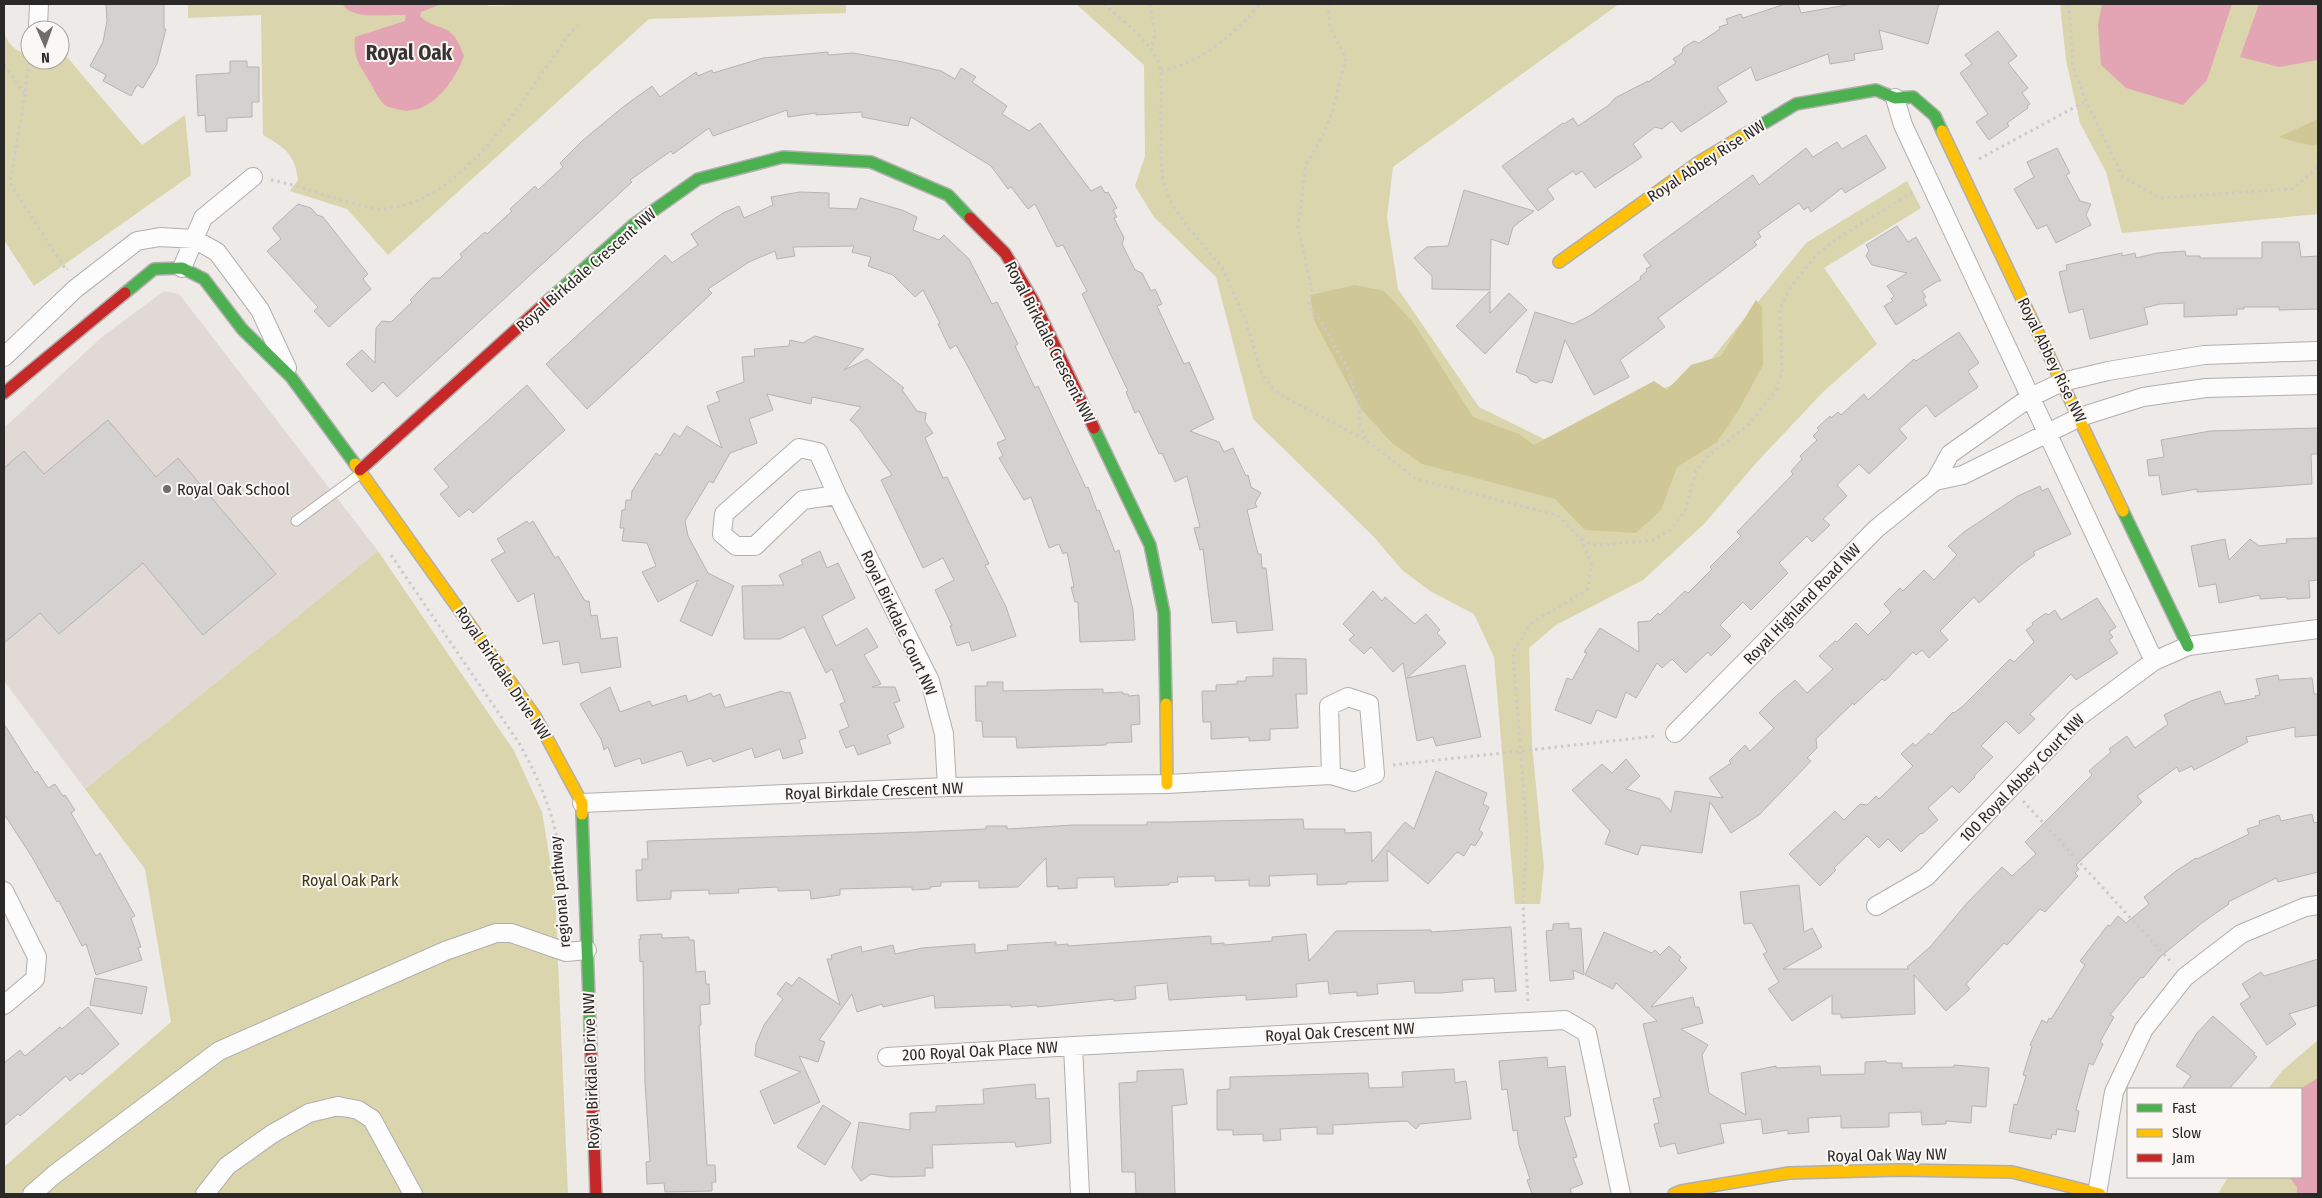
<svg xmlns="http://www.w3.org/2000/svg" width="2322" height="1198" font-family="'Fira Sans Condensed',sans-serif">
<rect width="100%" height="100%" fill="#edeae8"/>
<path fill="#e0d9d5" d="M164 291 179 294 378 551 85 789 4 681V428L102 337Z"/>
<path fill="#dbd5ad" d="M188 4H490L488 6 574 4H846V13L649 19 388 255 347 209 290 191 298 180C295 154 285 148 263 135L261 15 188 18Z
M1076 4H1619L1393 167 1387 217 1398 289 1479 407 1544 439 1700 373 1806 243 1907 181 1921 208 1824 268 1877 344 1823 392 1757 462 1704 524 1643 580 1556 625 1529 648 1532 745 1544 867 1540 904H1515L1494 657 1474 614 1430 591 1402 570 1374 537 1253 419 1216 277 1154 217 1135 186 1145 156 1144 65Z
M2060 4H2318V214L2122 233 2106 172 2080 123 2066 60Z
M4 29C5 43 17 52 30 56V60H60L61 50 142 145 185 115 191 175 34 286 4 240Z
M378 551 514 751 542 812 555 891 568 1194H4V1167L171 1022 145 869 85 789Z
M2318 1040V1194H2218L2228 1177H2301V1089H2268L2282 1071Z"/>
<path fill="#cfc796" d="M2318 119V144L2312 146 2279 137Z
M1355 285 1384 291 1413 322 1473 417 1519 434 1534 445 1654 381 1667 390 1691 365 1721 356 1756 300 1762 307 1763 365 1738 411 1717 442 1677 467 1661 510 1636 533 1585 530 1555 499 1422 464 1393 444 1361 409 1314 320 1310 295Z"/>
<path fill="#e3a5b4" d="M342 4H441L421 12 420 16C428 24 435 25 445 29 456 34 460 46 464 56 454 83 428 119 396 109 393 108 387 107 385 105 378 100 373 86 368 79 358 63 353 56 355 37L405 21 406 15C388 14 353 21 342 4Z
M2102 4H2232L2207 80 2183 105 2126 88 2101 65 2098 25Z
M2259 4H2318V60L2279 67 2240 57Z
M2318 1078V1194H2297V1187L2289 1177H2301L2300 1089Z"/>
<path fill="#d4d2d1" stroke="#b6b4b3" d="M106 4H164V29H166L157 64 143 88 137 85 131 96 103 81 106 75 90 66 103 42 107 21Z
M1785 4H1798L1801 13 1852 4H1939L1928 44 1879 30 1883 49 1854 54 1855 60 1830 64 1828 54 1756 81 1751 67 1717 87 1727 102 1681 132 1672 121 1662 129 1655 127 1633 144 1642 157 1595 188 1582 171 1576 175 1573 171 1547 189 1554 199 1538 211 1502 166 1563 123 1564 124 1573 118 1578 126 1609 105 1615 98 1648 81V82L1676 63 1673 59 1682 53 1683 48 1694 41 1699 43 1720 29 1719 27 1728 24 1726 19 1741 14 1743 18Z
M1998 31 2017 56 2008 63 2028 88 2022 93 2030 104 2027 106 2028 108 2007 123 2009 126 1989 140 1976 122 1988 114 1960 73 1972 64 1965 55Z
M828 52V55L853 53 903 62 941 71 955 79 961 68 976 77 972 82 1007 106 1002 114 1029 131 1040 123 1091 191 1101 186 1105 193 1108 192 1117 208 1113 210 1117 217 1114 218 1124 238 1122 244 1135 270 1142 273 1151 291 1155 289 1162 304 1157 306 1184 364 1189 362 1214 419 1190 431 1219 442 1224 452 1233 448 1246 476 1248 475 1251 487 1261 493 1255 503 1257 507 1247 510 1258 554H1261L1262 568H1266L1273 630 1237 633 1236 621 1212 623 1203 549 1200 550 1194 528 1200 527 1187 476 1175 482 1162 453 1159 454 1139 411 1135 413 1126 392 1128 391 1082 294 1087 291 1063 245 1057 247 1035 204 1028 209 1011 187 1008 189 991 166 911 117 908 126 862 117V112L816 115V113L788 117 787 110 713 136 709 128 673 154 671 151 630 180 632 182 397 397 383 382 372 392 346 364 362 350 375 363 376 328 382 321 391 322 412 302 410 300 432 278H440L462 257 460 254 485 232 487 234 512 211 510 209 535 186 538 190 563 167 560 163 582 141 623 107 652 86 660 97 696 72 698 76 712 70 713 73 763 58Z
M230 61H247V67H259V102H252V117L227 118V131L206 132 205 115 198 116 196 75 230 73Z
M1866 135 1886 168 1845 193 1842 188 1811 212 1808 207 1804 210 1799 203 1758 232 1761 237 1754 242 1757 245 1658 318 1665 327 1620 360 1629 377 1594 395 1565 340 1552 383 1542 380 1536 383 1531 381 1527 376 1516 372 1535 312 1573 324 1591 315 1641 279 1640 277 1647 271 1646 269 1651 266 1643 255 1753 175 1759 185 1806 148 1813 157 1837 142 1842 149Z
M2057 148 2070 173 2066 175 2080 201 2091 204 2086 215 2091 225 2056 243 2047 225 2037 229 2014 189 2034 177 2027 162Z
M1464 190 1534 211 1513 227 1508 245 1491 239 1490 290 1432 289V276L1414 258 1427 247 1448 246Z
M800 192 829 193V208L857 209 860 198 902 210 917 217 913 230 939 240 944 235 969 259 992 304 997 302 1018 344 1015 346 1035 388 1038 386 1086 488 1088 487 1097 511 1099 510 1115 552 1119 550 1133 610 1135 640 1080 642 1078 602H1075L1071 587H1074L1067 552 1063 554 1059 544 1049 548 1031 497 1024 500 999 458 1003 456 997 443 1006 439 966 363 956 345 950 349 938 324 940 323 923 290 915 297 893 275 868 266 871 257 852 252 854 246 793 247 795 256 777 259 775 251 749 262 708 289 712 293 587 409 546 364 665 255 672 263 698 245 691 234 723 213 739 206 744 218 773 205 771 197Z
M298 204 311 208 317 215 323 217 368 274 363 279 371 289 329 327 314 311 318 307 267 251 281 239 273 229V227Z
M1897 226 1908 242 1916 237 1941 281H1938L1922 291 1926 297 1923 299 1927 305 1896 325 1884 306 1893 301 1891 299 1894 296 1887 286 1907 273 1872 265 1866 256 1869 250 1866 245Z
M2262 242H2299L2301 257 2318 256V309L2279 310V307H2244V309H2237V315L2184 317V303L2160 304 2144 308 2148 324 2090 339 2083 309 2069 313 2059 272 2067 270 2066 265 2122 253V256L2135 253 2136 258 2157 253 2185 251 2186 256H2200V258H2262Z
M1490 291V313L1509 293 1527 310 1485 354 1456 326Z
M1959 332 1979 363 1968 371 1978 387 1935 417 1926 405 1899 429 1907 438 1869 474 1859 464 1837 485 1847 496 1823 519 1830 525 1812 542 1807 536 1779 563 1788 573 1751 610 1743 602 1720 625 1731 636 1711 656 1708 652 1686 673 1672 659 1662 668 1657 663 1636 698 1626 692 1616 718 1597 710 1591 724 1555 710 1567 678 1572 680 1587 653 1584 652 1600 628 1639 652 1638 622 1650 621 1658 613 1660 615 1685 591 1688 593 1712 569 1710 567 1741 536 1737 532 1793 474 1791 471 1802 459 1800 456 1817 440 1813 436 1819 430 1817 428 1830 416 1831 418 1838 412 1841 415 1864 394 1868 400 1914 359 1916 361Z
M815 336 864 349 844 370 867 359 904 388 902 390 917 411 926 413 925 422 933 433 925 438 943 478 947 477 989 564 985 565 1006 607 1016 636 972 651 969 642 957 646 950 626H952L935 590 954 580 943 558 923 568 881 480 892 475 858 427 850 420 861 407 812 397 811 404 767 394 773 410 749 419 757 443 730 453 713 483 709 481 685 521 688 536 708 573 734 586 712 636 680 621 698 580 658 602 642 572 656 566 647 543 622 541 624 528H620L622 510H625L626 500H631L632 491 656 453 660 456 674 433 680 437 687 426 722 448 707 406 720 401 716 392 744 382 742 357 755 356 754 349 789 346 790 340 803 343Z
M527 385 565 430 473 513 469 509 459 517 440 494 449 487 434 469Z
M108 420 156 477 178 458 276 574 203 635 143 563 59 634 40 613 4 643V468L24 451 44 474Z
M2318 428V454H2311L2312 484 2229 490 2197 492V489L2162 495 2159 475 2149 476 2147 460 2164 457 2161 440 2210 431Z
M2040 486 2042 491 2048 488 2071 534 2033 552 2035 555 2018 567 1979 603 1974 597 1940 631 1948 640 1929 658 1922 650 1916 655 1913 652 1885 681 1882 679 1854 705 1853 703 1816 739 1817 748 1807 758 1811 761 1759 815 1731 833 1710 802 1702 853 1641 845 1638 855 1605 844 1610 831 1572 790 1602 764 1612 773 1626 759 1640 776 1626 789 1660 799 1671 812 1675 791 1723 798 1709 778 1731 763 1729 761 1745 745 1750 751 1774 728 1759 713 1775 697 1795 680 1807 693 1833 669 1819 656 1835 641 1837 642 1856 623 1868 635 1891 612 1884 604 1900 588 1903 591 1924 570 1934 580 1957 555 1948 546 1964 532 2018 496Z
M527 521 529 524 533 521 555 558 558 556 585 601H589L591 616 597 615 601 639 617 637 621 667 581 673 579 662 563 665 559 641 543 644 534 593 518 602 491 560 505 552 497 539Z
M2318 538V580L2309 581 2310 598 2287 599V597L2260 599V595L2219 603 2216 584 2199 587 2191 546 2225 539 2229 560 2250 539 2259 546 2287 543 2286 539Z
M820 551 827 568 838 563 855 598 822 616 836 646 867 628 878 647 864 655 881 684 872 687H895L900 701 894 703 904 727 887 735 891 743 858 755 854 745 846 748 839 731 849 727 840 704 845 702 832 669 826 673 804 627 780 639H744L742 586 784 585 779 575 803 564 801 560Z
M1373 591 1382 601 1385 597 1415 624 1426 614 1440 630 1437 633 1446 643 1407 678 1465 665 1481 737 1436 746 1433 737 1417 741 1403 663 1393 672 1371 647 1364 654 1349 640 1354 635 1343 624Z
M2097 598 2116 627 2109 632 2113 637 2109 640 2118 653 2076 680 2071 674 2030 714 2035 719 2019 734 2006 721 1981 746 1993 757 1974 776 1975 777 1959 793 1952 786 1928 808 1938 820 1922 834 1921 833 1901 852 1888 839 1879 848 1867 836 1834 868 1836 870 1820 886 1789 854 1835 811 1844 820 1860 804 1867 805 1876 796 1879 799 1913 766 1901 754 1913 743 1915 746 1929 733 1931 735 1953 712 1954 713 1963 706 2010 659 2014 662 2034 642 2026 630 2033 625 2032 623 2046 613 2048 615 2055 610 2061 620Z
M1273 658 1306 659 1307 694H1296L1298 728 1270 729V740L1249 741V737L1211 739V722H1203L1202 691H1216V685L1237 684V681H1246V677L1273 676Z
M2278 675 2279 680 2312 678 2314 694H2318V735L2295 737V727L2246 737 2248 742 2194 770 2192 766 2179 772 2177 767 2137 796 2142 802 2076 865 2079 869 2075 873 2078 876 2045 912 2040 909 2007 945 2004 943 1966 984 1970 989 1946 1011 1914 975 1915 1014 1841 1018V1014H1832V995L1792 1021 1768 989 1779 982 1763 954 1767 952 1752 923 1744 924 1740 892 1799 885 1804 932 1812 928 1822 947 1783 969H1909L1907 967 1930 947 1967 903 2002 867 2012 876 2036 854 2025 842 2092 775 2089 771 2111 752 2109 749 2127 736 2135 748 2168 724 2164 715 2191 701 2220 691 2225 704 2256 698 2255 696 2260 695 2256 679Z
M987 682H1003V691L1103 689V693L1123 692V694H1128L1129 696 1139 695 1140 724 1131 725 1132 742 1106 743V745L1017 748 1016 737H983L982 721H976L975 686H987Z
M610 687 620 712 650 701 652 706 686 695 688 702 711 693 713 697 720 694 725 708 782 691 786 693 790 692 806 738 799 740 803 753 783 759 780 749 755 758 752 748 713 762 711 758 687 766 682 751 642 764 640 758 615 767 608 747 604 750 601 739 580 704Z
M4 724 35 773 37 771 48 788 55 784 63 796 65 795 75 810 71 813 96 856 100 853 135 916 131 918 141 947 138 948 142 960 96 975 86 944 82 946 59 901 57 902 32 857 4 814Z
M1436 771 1487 793 1483 804 1489 807 1479 830 1483 833 1475 846 1471 844 1464 856 1457 852 1428 884 1387 850 1388 881 1347 882V884L1317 885V874L1269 876 1270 886H1249V880L1215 881V876L1177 877 1178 882 1169 883V885L1115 887 1114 877 1077 878V888L1058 889V886L1047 887 1046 858 1018 887 979 888V881L941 882V886L930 887V889L912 890V887L840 889V895L811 899 810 890 778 891V887L738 889 739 893 709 894V890L671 891V899L637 901 636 870H642V859H648L647 841 918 832 986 829V826H1007V829L1074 825H1147V822H1169L1303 819 1304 829H1345V833L1371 832 1372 862 1405 822 1414 829Z
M2312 814 2314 823 2318 822V872L2278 882 2276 878 2228 902 2229 904 2203 922 2161 956 2143 978 2141 977 2110 1015 2114 1017 2100 1042 2103 1044 2093 1065 2089 1063 2076 1110 2079 1111 2075 1132 2057 1129 2056 1135 2052 1134 2051 1139 2009 1132 2014 1104 2017 1105 2026 1076 2023 1075 2032 1046 2030 1045 2042 1020 2047 1023 2049 1018 2051 1019 2085 965 2080 961 2108 925 2110 926 2118 916 2126 923 2149 904 2144 897 2176 871 2196 858 2197 859 2249 834 2247 829 2260 825 2259 821 2279 815 2281 821Z
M1569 923V929L1581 928 1584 975 1573 970 1574 979 1550 981 1546 931 1553 930V924Z
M1511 927 1516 991 1495 992 1494 978 1462 980 1463 991 1440 993H1415L1414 981 1377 984 1378 994 1357 996V992L1329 994 1328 981 1296 984 1297 997 1246 1000V995L1169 1000 1167 983 1135 986 1136 999 1114 1001V999L1037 1007V1005L1011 1007V1005L935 1008 934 995 883 1007 882 1004 857 1012 852 994 819 1040 825 1042 818 1062 799 1056 820 1102 774 1124 760 1091 801 1072 755 1056 756 1044 764 1025 783 999 777 994 786 982 792 986 799 977 840 1005 827 959H832L831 955 861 946 862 952 893 945 895 954 922 948 975 944V953L1008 950 1007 945 1056 942V945L1068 944V946L1211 936V944L1224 943V945L1272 941V937L1306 934 1309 961 1336 931 1431 930V932Z
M1604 932 1652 953 1655 950 1660 955 1669 946 1681 957 1679 960 1687 968 1651 1007 1693 997 1695 1007H1699L1703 1023 1681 1029 1708 1045 1702 1055 1709 1093 1746 1115 1741 1073 1776 1066V1068L1820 1066 1821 1075 1865 1074V1062L1886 1061 1887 1063H1902V1068L1954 1067V1065L1989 1068 1986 1107 1972 1106 1971 1123 1946 1121V1124L1922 1125 1921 1112 1889 1113V1127L1841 1128V1116L1808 1118 1809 1132 1788 1134V1130L1763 1134 1761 1119 1720 1124 1724 1143 1678 1154 1675 1143 1660 1147 1654 1124 1659 1123 1653 1099 1661 1097 1643 1024 1657 1021 1616 983 1613 989 1585 975Z
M662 934V938L689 937V940H694L696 972 705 971 706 984H709L710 1004 700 1005 701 1025H699L707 1165H715L716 1182H712V1191L665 1192 664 1183 647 1184 646 1162 650 1161 645 1082 643 961 640 962 639 939H641L640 935Z
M2318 959V1005L2289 1014 2296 1024 2267 1045 2240 1004 2250 997 2242 984 2261 972 2264 976Z
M95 978 147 987 142 1014 90 1005Z
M88 1007 119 1044 82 1075 80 1073 70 1081 66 1076 20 1116 18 1114 4 1126V1063L20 1050 25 1056 60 1027 62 1029Z
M2213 1016 2255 1053 2253 1054 2257 1057 2229 1089H2182L2191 1076 2176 1066 2197 1033Z
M1547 1057 1548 1068 1565 1066 1571 1116 1564 1117 1577 1157 1573 1158 1583 1184 1570 1189 1572 1194H1532L1527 1180 1530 1179 1519 1145 1517 1130 1513 1131 1507 1089 1502 1090 1499 1061Z
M1183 1069 1187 1104 1172 1106 1175 1194H1136L1135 1172H1122L1119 1083 1137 1082V1071Z
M1454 1069 1455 1083 1466 1081 1471 1119 1420 1124 1416 1129 1407 1121 1333 1125V1134H1317V1127L1280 1129 1281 1140 1263 1141V1134L1233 1135V1130H1217V1090L1230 1089V1077L1368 1073 1369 1088 1403 1087 1402 1072Z
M1035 1084 1036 1099 1049 1098 1051 1143 1016 1147 1015 1142 932 1145 933 1168H925V1176L891 1177 871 1174 861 1181 852 1168 859 1122 910 1130V1113L936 1112V1106L984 1104 983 1089Z
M823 1105 851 1123 825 1165 797 1147Z"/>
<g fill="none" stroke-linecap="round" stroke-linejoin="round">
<g stroke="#b1afae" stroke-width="11">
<path id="lane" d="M296 521 360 474"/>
</g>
<g stroke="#b1afae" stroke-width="20">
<path id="street" d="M38 26 39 4
M1895 98 1903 125 2154 661
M182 268 203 218 253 177
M4 357 75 289 137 241 160 237 194 239 217 252 260 310 287 368
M1935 481 1963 475 2080 417 2143 397 2206 388 2318 385
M837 495 803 500 755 546H736L722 534 724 514 799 448 818 452 837 495 930 681 944 734 947 787
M1675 733 1876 529 1935 481 1950 454 2029 398 2062 382 2108 371 2204 355 2318 351
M582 803 947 787 1167 784 1331 775 1354 782 1375 774 1369 704 1348 697 1329 706 1331 775
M4 891 37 957 35 979 4 1005
M1876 906 1926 877 2077 718 2154 661 2188 646 2318 629
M887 1057 1073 1046
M32 1194 55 1174 219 1051 445 951 496 933H511L566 952 587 950
M205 1194 227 1166 272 1134 309 1113 338 1106 358 1110 372 1119 413 1194
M1080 1194 1073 1046 1565 1020 1587 1033 1621 1194
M2097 1194 2114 1092 2144 1029 2185 977 2241 934 2305 907 2318 905"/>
</g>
<g stroke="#b1afae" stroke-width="14">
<path id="fast" d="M1744 135 1796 104 1876 90 1895 98 1913 97 1935 116 1942 131
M125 293 154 269 182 268 204 279 242 329 291 377 355 464
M551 298 633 225 698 179 783 157 871 162 948 195 970 218
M1094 428 1150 545 1164 613 1166 704
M2123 511 2188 646
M582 814 591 1052"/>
</g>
<g stroke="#b1afae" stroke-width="14">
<path id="slow" d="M1942 131 2123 511
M1559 262 1699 162 1744 135
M355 464 535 716 582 803V814
M1166 704 1167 784
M1674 1194 1681 1191 1789 1173 1899 1170 2012 1172 2100 1194"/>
</g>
<g stroke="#b1afae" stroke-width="14">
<path id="jam" d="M970 218 1005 253 1033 300 1094 428
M4 393 125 293
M360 470 551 298
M591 1052 596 1194"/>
</g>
<path stroke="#cccaca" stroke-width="3" stroke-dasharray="2.5 4" stroke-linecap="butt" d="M1104 4C1124 23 1154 42 1161 70V159L1163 181 1169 199 1187 226 1223 269 1246 321 1261 373 1272 387 1284 397 1366 440 1416 479 1557 515 1581 539 1592 565 1587 590 1530 624 1513 653 1527 833 1523 904 1528 1004
M1150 4 1155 35 1151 48
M1328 4 1330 27 1346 58 1332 112 1323 135 1306 165 1298 227 1312 291 1309 304 1311 313 1320 319 1350 373 1352 384 1359 401 1360 424 1366 440
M2069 4 2073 67 2086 101 2123 177 2160 198 2292 189 2318 167
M4 65 25 94 30 52
M1161 70C1198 66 1238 31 1260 4
M25 94 10 183 66 270 68 269
M1979 159 2086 101
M271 180C308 187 343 204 381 209 387 210 394 207 400 206 472 190 530 88 572 31L578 26
M1582 539 1590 544 1603 545 1653 540 1672 529 1686 509 1696 471 1710 454 1748 425 1776 390 1782 372 1780 309 1787 294 1797 279 1819 252 1844 234 1915 191
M391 555 519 743C539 779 555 816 560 856
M1393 765 1657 736
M2023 801 2173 964"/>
<use href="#lane" stroke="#fcfcfc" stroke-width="9"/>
<use href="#street" stroke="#fcfcfc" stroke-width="18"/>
<use href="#fast" stroke="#4caf50" stroke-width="11"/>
<use href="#slow" stroke="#ffc107" stroke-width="11"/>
<use href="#jam" stroke="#c62828" stroke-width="11"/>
</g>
<circle fill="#6f6d6b" stroke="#fbf7f4" stroke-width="2" cx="167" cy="489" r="5"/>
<g text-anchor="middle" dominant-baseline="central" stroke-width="4" stroke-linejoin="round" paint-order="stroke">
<g font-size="16" fill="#2b2928" stroke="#fbf7f4">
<text transform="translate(1706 161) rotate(-33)">Royal Abbey Rise NW</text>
<text transform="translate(586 270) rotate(-41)">Royal Birkdale Crescent NW</text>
<text transform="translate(1050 342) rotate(63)">Royal Birkdale Crescent NW</text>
<text transform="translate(2052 360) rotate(64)">Royal Abbey Rise NW</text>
<text transform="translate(1802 604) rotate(-46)">Royal Highland Road NW</text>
<text transform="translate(899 623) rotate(65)">Royal Birkdale Court NW</text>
<text transform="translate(503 673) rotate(56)">Royal Birkdale Drive NW</text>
<text transform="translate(2022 778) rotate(-46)">100 Royal Abbey Court NW</text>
<text transform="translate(874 791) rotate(-2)">Royal Birkdale Crescent NW</text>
<text transform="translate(560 892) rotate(-95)">regional pathway</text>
<text transform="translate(1340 1032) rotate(-3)">Royal Oak Crescent NW</text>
<text transform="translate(980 1051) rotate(-3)">200 Royal Oak Place NW</text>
<text transform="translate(591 1071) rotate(-92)">Royal Birkdale Drive NW</text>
<text transform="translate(1887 1155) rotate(-1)">Royal Oak Way NW</text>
</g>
<g font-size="16" fill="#2b2928" stroke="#fbf7f4" text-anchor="start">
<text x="177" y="489">Royal Oak School</text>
</g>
<g font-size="16" fill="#3d3811" stroke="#fbf7f4">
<text x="350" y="880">Royal Oak Park</text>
</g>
<g font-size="21" font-weight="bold" fill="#373331" stroke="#fbf7f4">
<text x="409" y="53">Royal Oak</text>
</g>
</g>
<rect width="2322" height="1198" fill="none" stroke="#2b2928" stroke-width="10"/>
<rect x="2127" y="1088" width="175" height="90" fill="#fbf7f4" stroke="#a8a5a2"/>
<rect x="2137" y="1104" width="25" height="8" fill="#4caf50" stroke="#a8a5a2"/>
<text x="2172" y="1113" font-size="15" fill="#2b2928">Fast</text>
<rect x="2137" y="1129" width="25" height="8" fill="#ffc107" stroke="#a8a5a2"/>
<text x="2172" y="1138" font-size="15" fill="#2b2928">Slow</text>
<rect x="2137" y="1154" width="25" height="8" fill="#c62828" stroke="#a8a5a2"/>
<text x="2172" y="1163" font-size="15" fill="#2b2928">Jam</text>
<g transform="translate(45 45) rotate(178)"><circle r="24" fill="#fbf7f4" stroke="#a8a5a2"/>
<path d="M0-4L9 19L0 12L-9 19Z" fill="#6f6d6b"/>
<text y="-8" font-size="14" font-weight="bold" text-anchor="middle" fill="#2b2928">N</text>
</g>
</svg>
